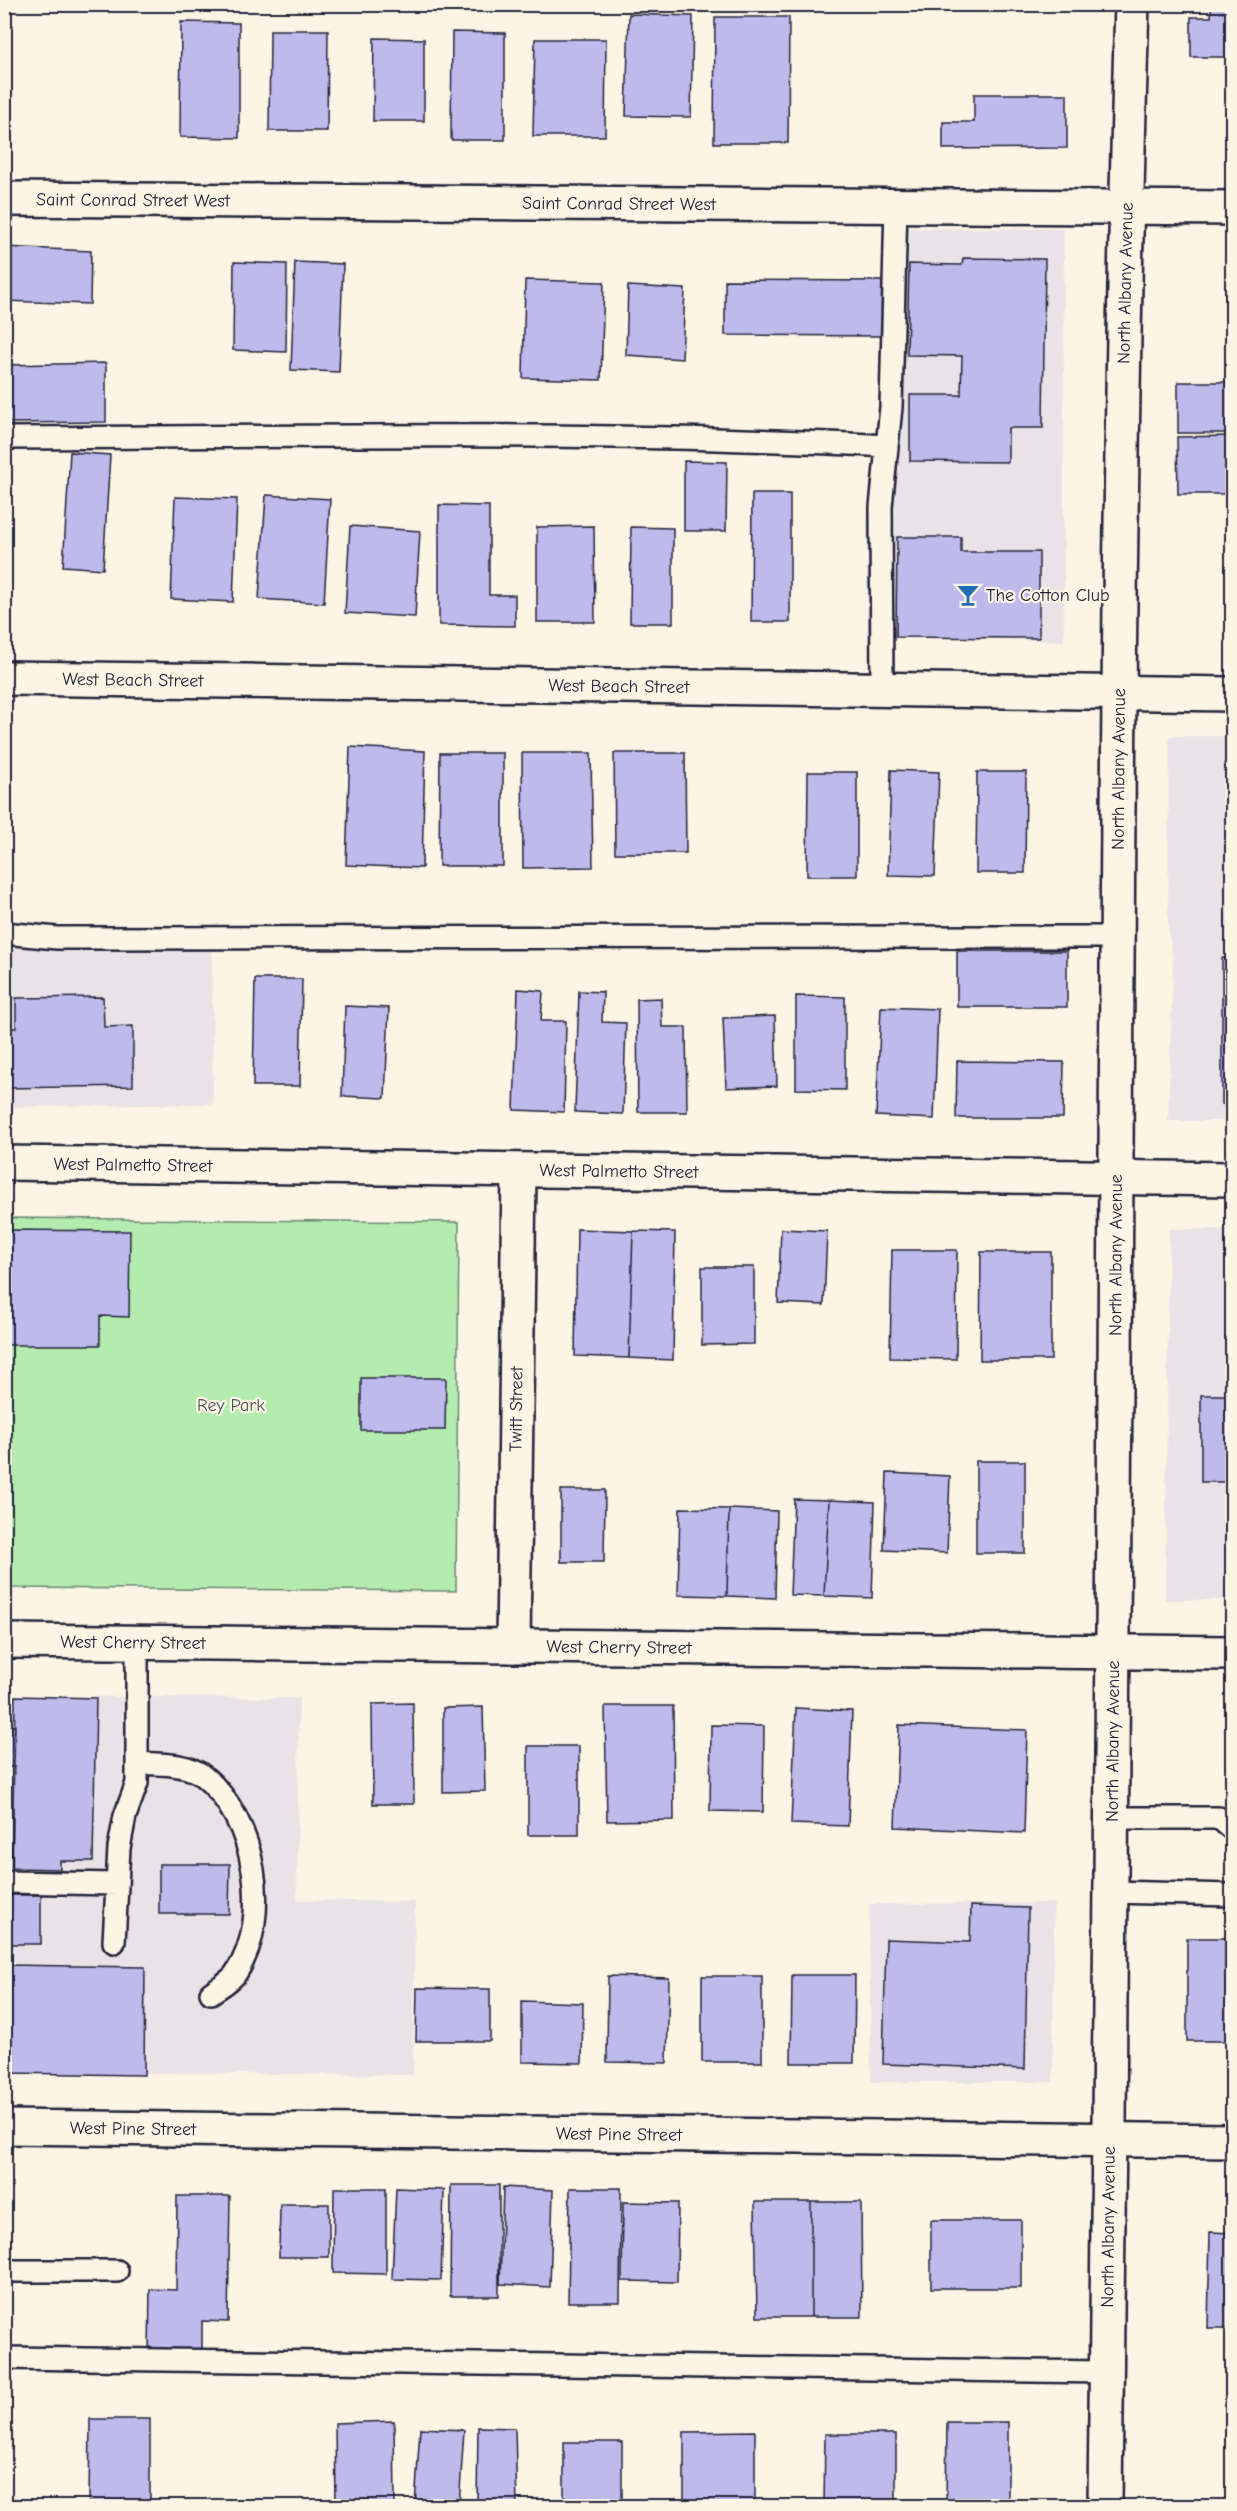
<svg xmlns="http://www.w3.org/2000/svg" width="1237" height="2511" font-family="'Comic Neue',sans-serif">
<rect width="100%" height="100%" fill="#fcf5e5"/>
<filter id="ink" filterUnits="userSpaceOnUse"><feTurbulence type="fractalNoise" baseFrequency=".0167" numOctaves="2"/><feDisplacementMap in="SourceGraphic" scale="12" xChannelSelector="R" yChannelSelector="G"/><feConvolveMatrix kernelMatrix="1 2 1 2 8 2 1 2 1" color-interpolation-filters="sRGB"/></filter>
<g filter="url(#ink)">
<path fill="#e9e3e7" d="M884 228 1064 229V641L867 636V521L878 465 884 361Z
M1169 736H1232V1121H1168L1173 961 1168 928Z
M4 945 36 948 212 945 213 1104 5 1107Z
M1169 1229H1232V1600H1165Z
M5 1696 299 1698 297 1900 415 1902 413 2075 5 2072Z
M1054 1903 1053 2082H871L869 1904Z"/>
<path fill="#b4ecaf" stroke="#6b8775" stroke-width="1.5" d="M5 1218 459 1222 456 1591 5 1588Z"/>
<path fill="#bebaeb" stroke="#22223b" stroke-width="1.5" d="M1211 4H1232V57H1191V17H1211Z
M629 14 693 16 691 117 626 116Z
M715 17H789L788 143H714Z
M181 22 239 23V138L180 137Z
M270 30H328L327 131H269Z
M452 32 505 33V140H451Z
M374 38 424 39V121H373Z
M535 39H606L605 136H533Z
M974 94H1067V148L943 149V122H974Z
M4 247 91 251 90 304 4 301Z
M963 258 1045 259 1043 428H1008V462L910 461V395H961L962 356 907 355 909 264 962 265Z
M234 262 287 264 286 352 233 350Z
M295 262 343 264 339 372 291 370Z
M525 280 604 282 601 380 523 378Z
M725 280 884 281 883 336 725 335Z
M628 286 685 289 682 359 626 355Z
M106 363V422L4 423V365Z
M1178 382H1232V433H1178Z
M1232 436V494H1178L1177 437Z
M70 452 110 455 103 569 63 566Z
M684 461 727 462 726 531H684Z
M752 494H790V622H751Z
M266 495 330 499 324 603 259 599Z
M175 497 237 499 233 602 171 599Z
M439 505 489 506V595H515V626L439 625Z
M350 526 420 531 415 617 345 613Z
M594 526 595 622H537V527Z
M631 527 673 528V623H630Z
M897 537H961V552H1039V638L896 637Z
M350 747 425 751 422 868 346 865Z
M440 753H503V866H439Z
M522 753H591L593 867 523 868Z
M614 753H685L686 853H615Z
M891 770 939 772 935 876 888 875Z
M808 772H857V876H807Z
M977 772H1026L1025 873H976Z
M957 951H1067V1007H957Z
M1222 958H1232V1104H1222Z
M255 979H302L300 1086H253Z
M518 989 543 991 541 1021H566L564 1112 514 1110Z
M579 991 603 992 602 1022 626 1023 623 1114 575 1112Z
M796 996 845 997V1090L796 1089Z
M103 997 104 1027 133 1026V1086L4 1088V1028H16V998Z
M661 998 662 1027H686L687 1112H638L637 999Z
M345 1006 389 1008 385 1098 342 1096Z
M881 1007 938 1009 934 1119 876 1116Z
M775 1016 777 1086 726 1088 723 1018Z
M957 1061 1064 1062 1063 1118H956Z
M577 1229 633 1231 629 1358 575 1356Z
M781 1229 827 1231 824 1305 778 1303Z
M4 1230 130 1231 129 1317 100 1316V1345H4Z
M633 1231 675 1232 673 1360 629 1358Z
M892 1250H957L956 1359 890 1358Z
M981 1252H1051V1360H980Z
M702 1267H754V1344L702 1345Z
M361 1378H446L445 1430H361Z
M1201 1395H1232V1482H1201Z
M976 1461H1025V1553H976Z
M887 1473 950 1476 947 1553 884 1550Z
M561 1490H605L604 1562H561Z
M794 1499 829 1500 824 1596 790 1595Z
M829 1500 875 1502 872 1598 824 1596Z
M680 1508 729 1509 727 1596 678 1595Z
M729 1509 777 1511 775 1598 727 1596Z
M15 1696 96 1698 93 1861H60V1869L12 1868Z
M413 1703 414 1804H373L372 1704Z
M605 1706H673L674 1820 607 1821Z
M483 1707 485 1791 443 1792V1708Z
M796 1708 852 1711 848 1826 791 1824Z
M711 1725 764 1726 763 1812 710 1811Z
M899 1725 1027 1730 1024 1833 895 1827Z
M4 1726H15L14 1767H4Z
M528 1746H579V1835H528Z
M159 1864H230L229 1914H159Z
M4 1895H41V1944H4Z
M971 1906 1028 1908 1025 2069 883 2064 886 1939 970 1942Z
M1187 1938H1232V2041H1187Z
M4 1965 145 1967 144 2075 4 2073Z
M792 1975H855L854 2063H791Z
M608 1976 669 1978 667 2063 607 2062Z
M702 1976H762V2062H702Z
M417 1988 490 1989V2041H416Z
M522 2001 583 2003 582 2063 522 2062Z
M451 2185H499V2296H450Z
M503 2187 553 2190 550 2287 500 2284Z
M334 2188H386V2274L333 2273Z
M396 2188 444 2190 441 2280 392 2279Z
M570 2188H621L620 2302H568Z
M177 2196H230L228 2322 202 2321V2353H149L150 2289 176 2290Z
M623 2202 678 2203 677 2282 622 2281Z
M755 2202H811V2317H757Z
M811 2202H861L862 2317H811Z
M280 2204H329V2257H279Z
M931 2220H1021V2288H931Z
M1210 2232 1232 2233V2328H1208Z
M90 2419H150V2506H89Z
M394 2421 395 2506H336L335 2423Z
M947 2422H1008V2504H946Z
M478 2427 515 2428 517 2506H477Z
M420 2428 464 2430 459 2506H415Z
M755 2431V2506H684V2432Z
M825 2434H896V2506H824Z
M564 2442H622V2506H564Z"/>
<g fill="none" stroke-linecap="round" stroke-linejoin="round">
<g stroke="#22223b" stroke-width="26">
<path id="lane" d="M4 438C298 437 593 430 887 446
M882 689 881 507 891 407 896 204
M4 933 57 938 1117 937
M137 1763C157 1765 186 1762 203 1776 255 1817 273 1917 236 1973 231 1981 219 1987 211 1993
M1112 1818H1219L1232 1829
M4 1882 117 1884
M1112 1892 1232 1895
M114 1942 119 1848 125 1816 137 1783V1642
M4 2271H117
M4 2358 1107 2372"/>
</g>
<g stroke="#22223b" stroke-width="38">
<g id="street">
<path id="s1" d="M4 199 1232 208"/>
<path id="s2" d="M4 678 1232 694"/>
<path id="s3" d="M4 1163 1232 1179"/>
<path id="s4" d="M4 1641 1232 1653"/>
<path id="s5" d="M513 1646 519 1171"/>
<path id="s6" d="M4 2127 1232 2141"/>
<path id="s7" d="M1105 2506C1109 2133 1113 1761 1115 1387 1117 926 1118 465 1132 4"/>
</g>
</g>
<use href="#lane" stroke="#fcf5e5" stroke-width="21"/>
<use href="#street" stroke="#fcf5e5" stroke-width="33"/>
</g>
</g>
<defs>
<g id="bar-bare" transform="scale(1.8)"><path d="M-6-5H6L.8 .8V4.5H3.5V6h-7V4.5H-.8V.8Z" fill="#1f6fb2" stroke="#fcf5e5" stroke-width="2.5" paint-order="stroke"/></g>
</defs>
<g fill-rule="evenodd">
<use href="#bar-bare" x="968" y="595"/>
</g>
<g text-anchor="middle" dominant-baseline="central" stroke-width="4.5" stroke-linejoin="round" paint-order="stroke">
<g font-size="18" fill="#22223b" stroke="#fcf5e5">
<text stroke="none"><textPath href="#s1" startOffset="129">Saint Conrad Street West</textPath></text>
<text stroke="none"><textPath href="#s1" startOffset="615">Saint Conrad Street West</textPath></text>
<text stroke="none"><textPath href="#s7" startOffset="2223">North Albany Avenue</textPath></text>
<text stroke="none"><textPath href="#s2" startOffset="129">West Beach Street</textPath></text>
<text stroke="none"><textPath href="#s2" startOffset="615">West Beach Street</textPath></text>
<text stroke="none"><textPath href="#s7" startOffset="1737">North Albany Avenue</textPath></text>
<text stroke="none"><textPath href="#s3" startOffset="129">West Palmetto Street</textPath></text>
<text stroke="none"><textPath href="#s3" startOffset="615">West Palmetto Street</textPath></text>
<text stroke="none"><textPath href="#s7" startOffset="1251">North Albany Avenue</textPath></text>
<text stroke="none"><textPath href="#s5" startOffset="237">Twitt Street</textPath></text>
<text stroke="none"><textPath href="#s4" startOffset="129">West Cherry Street</textPath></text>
<text stroke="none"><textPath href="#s4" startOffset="615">West Cherry Street</textPath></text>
<text stroke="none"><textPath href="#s7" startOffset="765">North Albany Avenue</textPath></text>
<text stroke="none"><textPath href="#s6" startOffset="129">West Pine Street</textPath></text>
<text stroke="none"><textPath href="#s6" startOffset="615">West Pine Street</textPath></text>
<text stroke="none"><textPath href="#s7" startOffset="279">North Albany Avenue</textPath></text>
</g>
<g font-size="18" fill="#22223b" stroke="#fcf5e5" text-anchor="start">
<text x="986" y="595">The Cotton Club</text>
</g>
<g font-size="18" fill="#465458" stroke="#fcf5e5">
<text x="231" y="1405">Rey Park</text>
</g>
</g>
<rect width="1237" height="2511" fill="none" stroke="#fcf5e5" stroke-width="24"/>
<rect x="12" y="12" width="1213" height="2487" fill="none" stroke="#22223b" stroke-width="2" filter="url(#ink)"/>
</svg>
